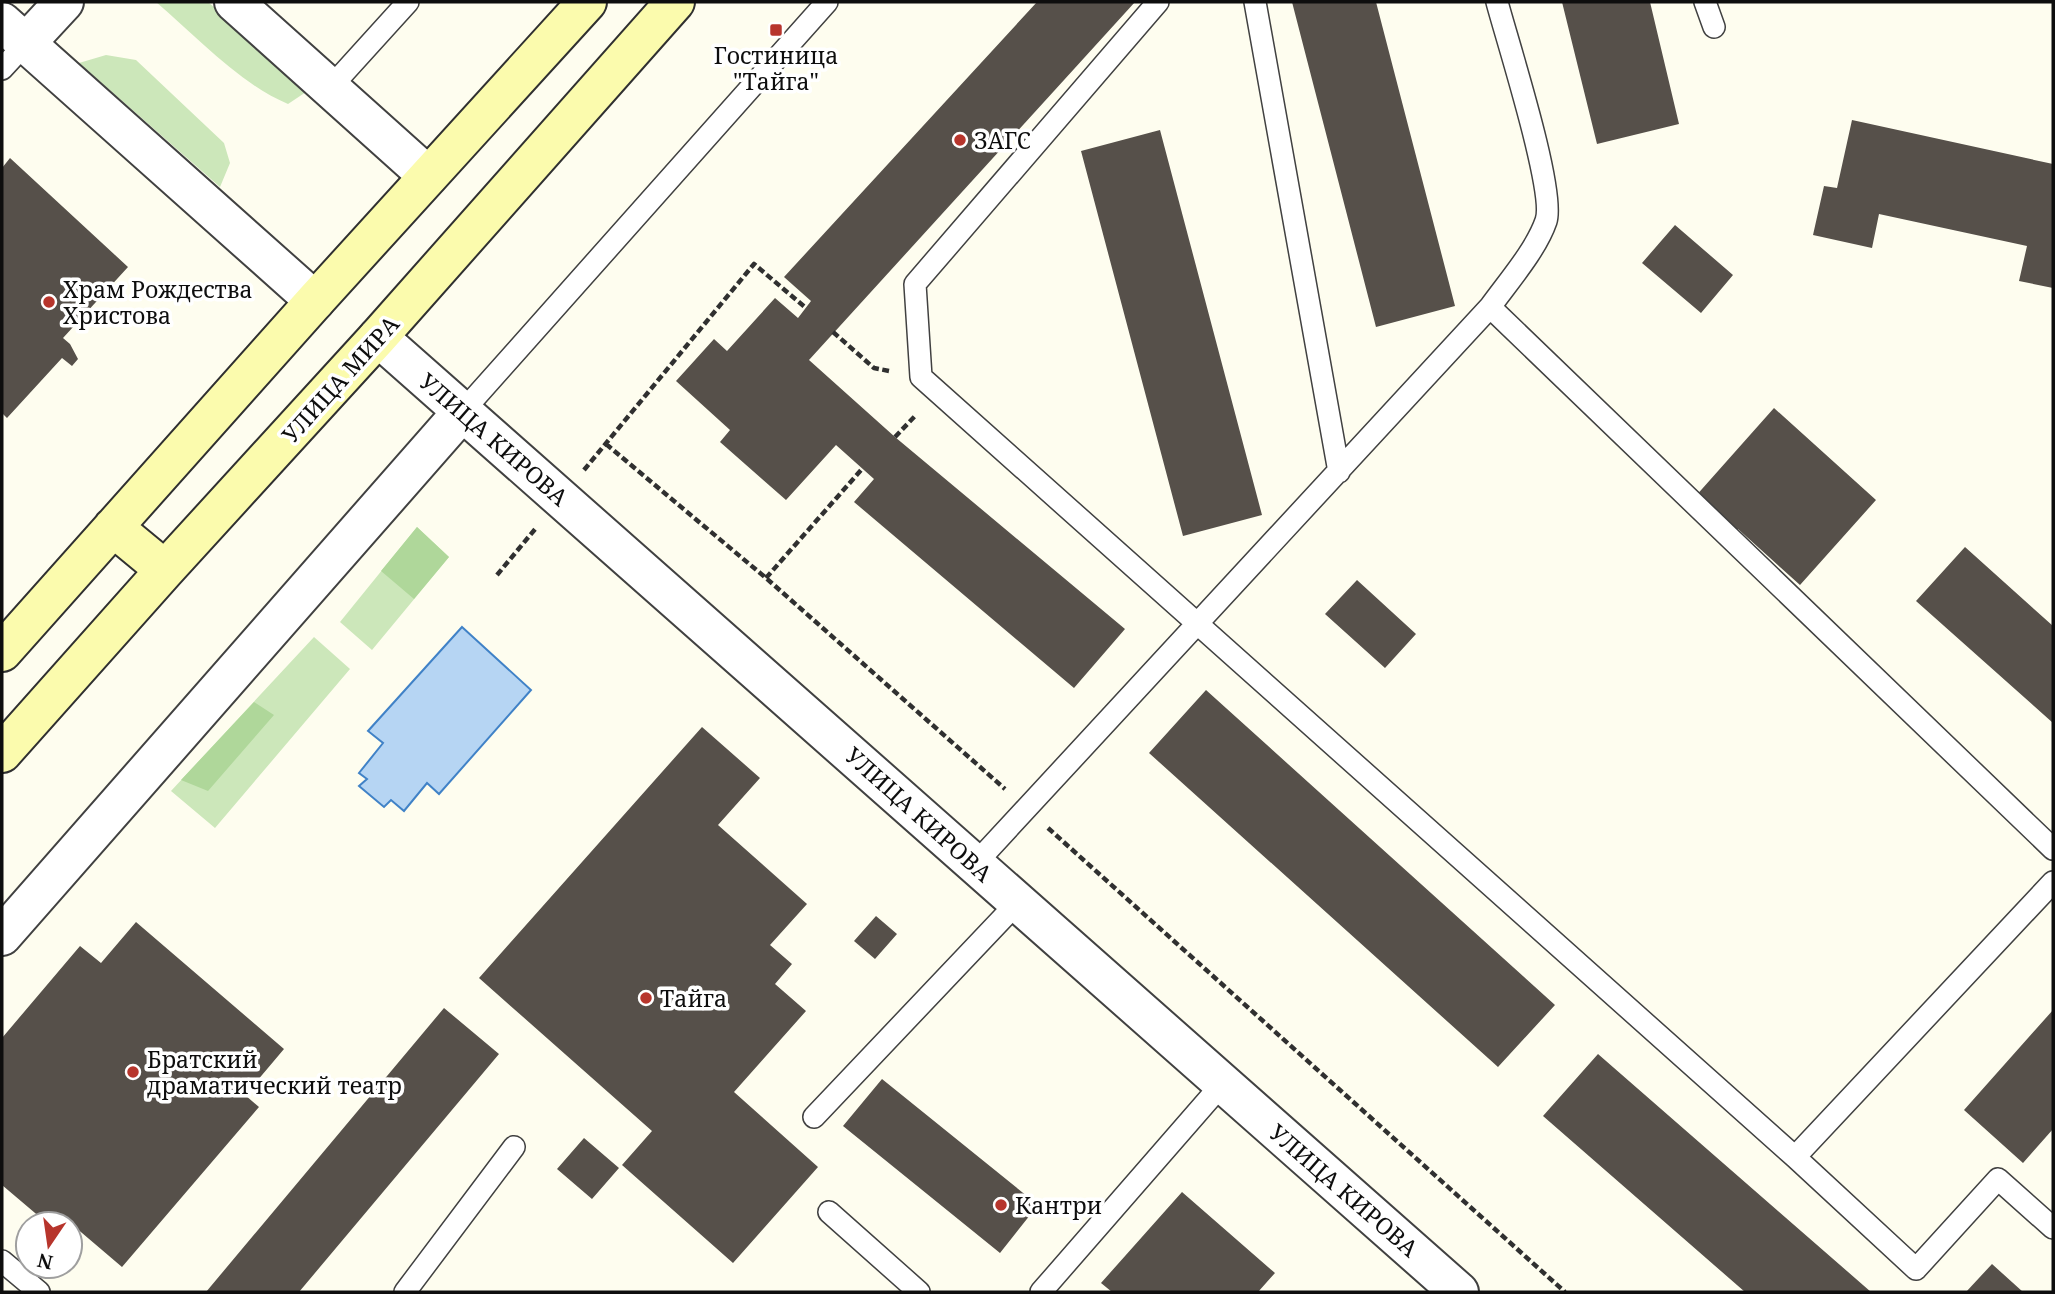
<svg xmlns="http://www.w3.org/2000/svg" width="2055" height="1294" font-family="'Noto Serif',serif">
<rect width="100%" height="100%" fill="#fefdef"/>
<path fill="#cce7ba" d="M156 2H208L309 90 288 104C241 85 195 35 156 2Z
M106 55 136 60 224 143 230 163 220 187 79 63Z
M417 527 449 557 372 650 340 622Z
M314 637 350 669 215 828 171 791Z"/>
<path fill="#afd79a" d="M417 527 449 557 414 599 381 571Z
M254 702 274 715 208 791 181 780Z"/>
<path fill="#b6d5f3" stroke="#4082c7" stroke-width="2" d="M462 627 531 690 439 794 427 783 404 811 391 800 384 807 359 786 367 779 359 773 383 743 368 731Z"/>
<path fill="#56504a" d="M1037 2H1135L809 360 895 437 1125 629 1074 688 854 502 874 479 836 445 786 500 720 442 730 430 676 381 714 339 727 351 775 298 798 318 811 301 784 277Z
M1292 2H1376L1455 306 1376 327Z
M1562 2H1650L1679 124 1597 144Z
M1852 120 2053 164V288L2019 281 2027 246 1879 214 1872 248 1813 235 1824 186 1837 188Z
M1160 130 1262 515 1183 536 1081 151Z
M10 158 128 267 63 338 70 344 78 359 72 366 62 358 7 418 2 413V168Z
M1675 225 1733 275 1701 313 1642 263Z
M1774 408 1876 500 1800 585 1738 529 1726 543 1686 507Z
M1965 547 2053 626V723L1916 601Z
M1357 580 1416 634 1385 668 1325 614Z
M1206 690 1555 1005 1498 1067 1149 753Z
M702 727 760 778 718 825 807 904 770 945 792 964 775 984 806 1011 734 1092 818 1167 733 1263 622 1165 652 1131 479 978Z
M876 916 897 934 875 959 854 941Z
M136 922 284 1049 245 1095 259 1107 122 1267 75 1227 70 1232V1224H48L2 1185V1038L80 946 101 963Z
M444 1008 499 1054 299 1292H206Z
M2053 1010V1129L2023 1163 1964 1110Z
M1598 1054 1871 1292H1745L1543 1116Z
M882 1079 1038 1205 1000 1253 843 1126Z
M584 1138 619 1168 592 1199 557 1169Z
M1182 1192 1275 1273 1258 1292H1112L1101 1283Z
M1992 1264 2023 1292H1966Z"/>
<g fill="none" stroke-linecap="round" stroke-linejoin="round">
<g stroke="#414141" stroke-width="24">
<path id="service" d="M1158 2 915 284 921 377 1795 1157 1916 1269 1998 1179 2053 1228
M1255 2 1339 472
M1705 2 1714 27
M2 69 26 43
M330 88 408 2
M1490 307 2053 849
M463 411 827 2
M975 864 1490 307C1508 282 1536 250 1546 221 1556 192 1507 40 1497 2
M814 1117 1018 902
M1795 1157 2053 882
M829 1212 919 1292
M2 1261 39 1292
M405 1292 514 1147
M1041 1292 1223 1083"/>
</g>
<g stroke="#414141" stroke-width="42">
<path id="minor" d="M2 936 463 411"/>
</g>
<g stroke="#414141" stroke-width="42">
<path id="tertiary" d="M234 2 428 176
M2 22 315 301
M26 43 64 2
M378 337 1459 1292"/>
</g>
<g stroke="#303030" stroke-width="42">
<path id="secondary" d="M113 527 165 570
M2 652 315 301 587 2
M2 753 165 570 378 337 675 2"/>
</g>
<path stroke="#303030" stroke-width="4.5" stroke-dasharray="7 3.5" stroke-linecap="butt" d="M833 332 874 368 889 371
M895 437 916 415
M606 444 766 578 1005 789
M584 470 754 264 806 308
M497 575 536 528
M766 578 862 469
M1048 828 1565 1292"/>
<use href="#service" stroke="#fff" stroke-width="21"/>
<use href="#minor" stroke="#fff" stroke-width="38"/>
<use href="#tertiary" stroke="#fff" stroke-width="38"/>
<use href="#secondary" stroke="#fbfbad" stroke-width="38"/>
</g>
<g fill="#b7352c" stroke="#fff" stroke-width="2.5">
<rect x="769" y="23" width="14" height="14" rx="3.5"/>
<circle cx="960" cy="140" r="7"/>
<circle cx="49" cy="302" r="7"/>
<circle cx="646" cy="998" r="7"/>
<circle cx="133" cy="1072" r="7"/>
<circle cx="1001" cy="1205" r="7"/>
</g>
<g text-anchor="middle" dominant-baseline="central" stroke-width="7" stroke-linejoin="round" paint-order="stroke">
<g font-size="23" fill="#0e0e0e" stroke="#fff" text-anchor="start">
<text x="776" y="55" text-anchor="middle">Гостиница<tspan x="776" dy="26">"Тайга"</tspan></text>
<text x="974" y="140">ЗАГС</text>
<text x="63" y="289">Храм Рождества<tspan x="63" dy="26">Христова</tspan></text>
<text x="660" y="998">Тайга</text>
<text x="147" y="1059">Братский<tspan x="147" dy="26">драматический театр</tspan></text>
<text x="1015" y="1205">Кантри</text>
</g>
<g font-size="23" fill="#0e0e0e" stroke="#fff">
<text transform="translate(340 379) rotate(-48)">УЛИЦА МИРА</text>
<text transform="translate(494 439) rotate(41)">УЛИЦА КИРОВА</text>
<text transform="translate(919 814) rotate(42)">УЛИЦА КИРОВА</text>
<text transform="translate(1344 1190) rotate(41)">УЛИЦА КИРОВА</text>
</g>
</g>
<rect width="2055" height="1294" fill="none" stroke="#0e0e0e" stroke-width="7"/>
<g transform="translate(49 1245) rotate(193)"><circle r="33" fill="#ffffff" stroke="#9f9f9f" stroke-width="2"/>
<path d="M0-5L12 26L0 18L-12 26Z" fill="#b7352c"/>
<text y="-10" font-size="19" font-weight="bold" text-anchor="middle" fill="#0e0e0e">N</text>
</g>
</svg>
